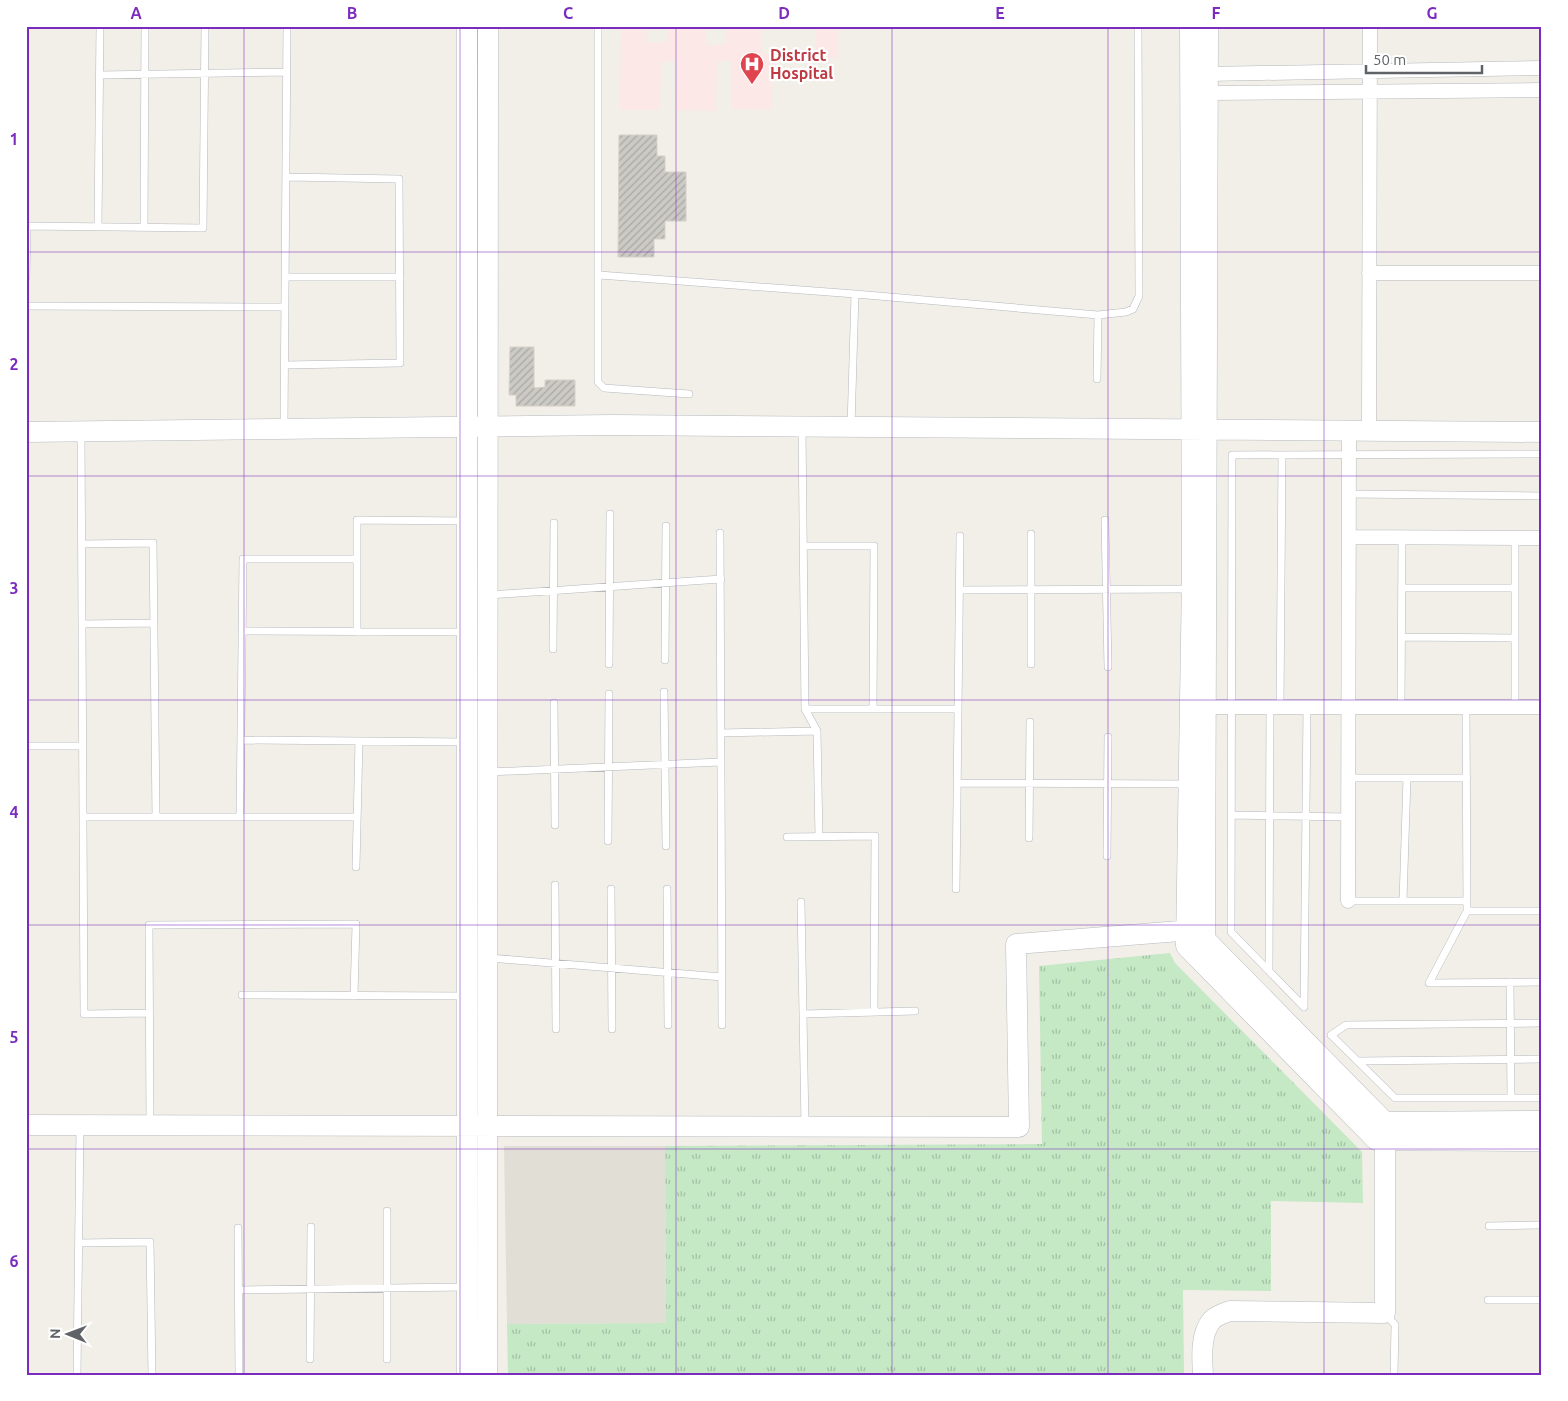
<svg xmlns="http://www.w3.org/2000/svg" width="1568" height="1401" font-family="Ubuntu,sans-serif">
<defs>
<pattern id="grass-tufts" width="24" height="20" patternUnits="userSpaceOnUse" patternTransform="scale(1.25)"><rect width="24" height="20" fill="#c5e8c5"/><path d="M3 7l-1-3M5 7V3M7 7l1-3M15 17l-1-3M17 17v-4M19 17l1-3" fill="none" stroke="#a3c0a4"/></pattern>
<pattern id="building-hatch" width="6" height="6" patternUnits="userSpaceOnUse" patternTransform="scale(1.25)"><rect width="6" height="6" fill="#cccac5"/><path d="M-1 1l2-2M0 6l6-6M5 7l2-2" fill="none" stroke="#a9a8a4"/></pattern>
</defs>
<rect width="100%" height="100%" fill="#f1efe8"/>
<path fill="#e1ded6" d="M504 1146H665L666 1323 507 1324Z"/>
<path fill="#fce8e6" d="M621 26H646L647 43 667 42V26H706V45H726L727 26H761V53L773 54 772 110 732 109V61H717L716 111 676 110 677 61H661L660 110H620Z
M816 26H837V59L815 58Z"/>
<path fill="url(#grass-tufts)" d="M1170 953 1175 963 1362 1152 1363 1203 1271 1201V1291L1183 1290 1184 1375H508L507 1324 666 1323 665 1146 1042 1144 1039 966Z"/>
<path fill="url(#building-hatch)" stroke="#d6d1c6" d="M619 135H657V156H665V172H686V221H665V239H654V257H618Z
M510 347H534V388L545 387V380H575V406H516V395H509Z"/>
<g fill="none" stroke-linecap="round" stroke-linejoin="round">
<g stroke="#b5b8bc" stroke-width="8">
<path id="lane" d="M598 26V382L604 388 689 394
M100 75 287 72
M26 226 203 228 205 26
M98 227 100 26
M144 227 145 26
M599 275 855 294 1098 315 1126 312 1133 309 1139 296 1138 26
M26 277 27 226
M285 277H400
M26 306 285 307
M285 365 400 363 399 179 286 177
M1097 379 1098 315
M284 426 287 26
M851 426 855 294
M802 428 805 709 817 731 819 837
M81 432 84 1014 149 1013
M1349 494 1542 496
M1105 520 1108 667
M720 533 722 1025
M1031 534V664
M82 544 153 543 156 817
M803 546H874L873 709
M1402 588H1515
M960 590 1189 589
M489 595 721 579
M82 624 154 623
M242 631 464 632
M357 632V520L466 521
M1402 637 1515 638
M553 649 554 523
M665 660 666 526
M609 664 610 514
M664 692 666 846
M554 703 555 825
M1280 707 1282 455
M1401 707 1402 538
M1466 707 1467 911 1429 983 1542 982
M1515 707V538
M805 709H958
M721 733 817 731
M241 740 466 742
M26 746H83
M489 772 721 762
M1348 778H1467
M957 783 1187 784
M1231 815 1348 817
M83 817H357
M240 817 243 559H357
M787 837 875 836 874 1012
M1029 838 1030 722
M608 841 609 694
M1107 856 1108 737
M356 867 359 741
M555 885 556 1029
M611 889 612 1029
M667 889 668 1025
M956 889 960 536
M1348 901H1467
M1403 901 1407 778
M801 902 805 1126
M1467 911H1542
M490 958 722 977
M1269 971 1270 707
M1510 982 1511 1098
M242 995 466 996
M1304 1007 1231 932 1232 455 1542 454
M1304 1007 1307 707
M803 1014 915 1011
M1542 1023 1346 1025 1331 1035 1395 1098H1542
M1358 1061 1542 1059
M150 1124 149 925 356 924 354 996
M1489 1226 1542 1225
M238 1228 239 1375
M79 1243 150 1242 152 1375
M239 1290 466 1287
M1488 1300H1542
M1385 1313 1395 1325 1394 1375
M310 1359 311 1227
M387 1359V1211
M77 1375 80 1128"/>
</g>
<g stroke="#b5b8bc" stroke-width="15">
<path id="street" d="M1200 78 1208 74 1542 68
M1202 90 1208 93 1542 90
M1369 273H1542
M1369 431 1370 26
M1349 537 1542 538
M1206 707H1542
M1348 901 1349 431"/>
</g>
<g stroke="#b6babf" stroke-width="21">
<path id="secondary" d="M467 26V1375
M1190 26 1192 579 1186 946 1376 1140 1542 1141
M26 432 611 425 1542 432
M1385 1122 1542 1121
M26 1125 1019 1127 1016 944 1205 929
M487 1375 488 26
M1203 1375C1202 1358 1200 1334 1212 1320 1216 1316 1224 1313 1230 1311L1385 1313V1122L1205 939 1208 26"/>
</g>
<use href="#lane" stroke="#fff" stroke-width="7"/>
<use href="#street" stroke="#fff" stroke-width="14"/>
<use href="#secondary" stroke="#fff" stroke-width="20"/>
</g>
<path fill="none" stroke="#7b2cbf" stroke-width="1" stroke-opacity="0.55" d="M244 26V1375M460 26V1375M676 26V1375M892 26V1375M1108 26V1375M1324 26V1375M26 252H1542M26 476H1542M26 700H1542M26 925H1542M26 1149H1542"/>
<defs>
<g id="hospital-pin" transform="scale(1.25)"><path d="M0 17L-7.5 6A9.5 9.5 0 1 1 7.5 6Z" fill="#e0444e" stroke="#fff"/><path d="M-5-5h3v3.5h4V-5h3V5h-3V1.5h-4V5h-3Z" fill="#fff"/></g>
</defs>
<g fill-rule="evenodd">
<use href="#hospital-pin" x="752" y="64"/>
</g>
<g text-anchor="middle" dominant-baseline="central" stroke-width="4.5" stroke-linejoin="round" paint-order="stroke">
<g font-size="16" font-weight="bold" fill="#be3a42" stroke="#fff" text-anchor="start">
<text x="770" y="55">District<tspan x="770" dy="18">Hospital</tspan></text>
</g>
</g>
<rect width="1568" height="1401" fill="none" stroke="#ffffff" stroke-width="55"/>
<g transform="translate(68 1334) rotate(271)" stroke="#ffffff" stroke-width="4" paint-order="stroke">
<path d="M0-4L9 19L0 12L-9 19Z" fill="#5f6368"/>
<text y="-8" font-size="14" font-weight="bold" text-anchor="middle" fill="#5f6368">N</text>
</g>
<path d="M1366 65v8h116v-8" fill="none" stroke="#5f6368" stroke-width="2.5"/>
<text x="1373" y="65" font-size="15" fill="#5f6368" stroke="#ffffff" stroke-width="4" paint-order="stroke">50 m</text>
<rect x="28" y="28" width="1512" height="1346" fill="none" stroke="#7b2cbf" stroke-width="2"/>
<g font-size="16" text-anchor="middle" font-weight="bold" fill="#7b2cbf">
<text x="136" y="19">A</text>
<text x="352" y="19">B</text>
<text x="568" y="19">C</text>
<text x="784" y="19">D</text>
<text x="1000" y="19">E</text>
<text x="1216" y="19">F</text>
<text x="1432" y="19">G</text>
<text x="14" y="145">1</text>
<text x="14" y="370">2</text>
<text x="14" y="594">3</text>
<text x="14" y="818">4</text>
<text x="14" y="1043">5</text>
<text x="14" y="1267">6</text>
</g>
</svg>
